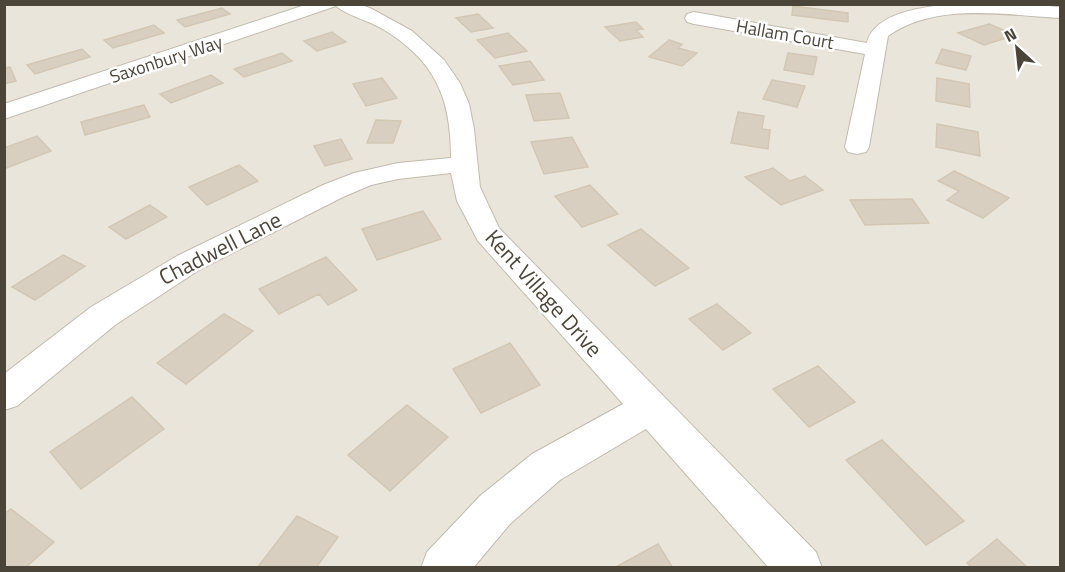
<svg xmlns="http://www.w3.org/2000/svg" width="1065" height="572" font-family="'Titillium Web',sans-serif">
<rect width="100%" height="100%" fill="#f6f3ec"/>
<path fill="#eae5da" d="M4 5H1060V567H5Z"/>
<path fill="#d8cfc1" stroke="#d3c7b4" stroke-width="1.5" d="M793 6 848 13V22L792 15Z
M222 8 230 14 185 27 177 20Z
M478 14 493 28 471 32 456 18Z
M636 22 643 29 636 30 643 37 620 41 605 27Z
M989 24 1016 35 984 45 958 33Z
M154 25 164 33 113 48 104 40Z
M332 32 346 42 317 51 304 41Z
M508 33 527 51 495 58 477 40Z
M669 40 682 44 678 48 697 53 682 66 649 57Z
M82 49 90 57 35 74 27 65Z
M942 49 971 56 966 70 936 63Z
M282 53 292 61 244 77 234 69Z
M788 53 817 57 813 75 784 70Z
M530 61 544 80 513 85 499 66Z
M10 67 16 81 4 84V68Z
M211 75 223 83 171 103 160 94Z
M382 78 397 98 366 106 353 84Z
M937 78 969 84 970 107 936 101Z
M772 80 805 86 797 107 763 99Z
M560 93 569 118 534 121 526 95Z
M144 105 150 117 85 135 81 122Z
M738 112 764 116 762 129 770 130 768 149 731 143Z
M376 120 401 121 393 143H367Z
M937 124 978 132 980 156 936 147Z
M37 136 51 151 4 169V148Z
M572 137 588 167 544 174 531 142Z
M341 139 352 159 325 166 314 146Z
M239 165 258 181 207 205 189 187Z
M773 168 790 181 805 176 823 190 781 205 745 177Z
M954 171 1009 198 983 218 947 200 959 191 938 181Z
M590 185 618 214 582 227 555 196Z
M912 199 929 223 865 225 850 200Z
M150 205 167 217 126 239 109 227Z
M423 211 441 239 377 260 362 229Z
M641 229 689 268 655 286 608 245Z
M63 255 85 266 35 300 12 287Z
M326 257 357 290 328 305 319 294 279 314 259 289Z
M717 304 751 333 723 350 689 319Z
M224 314 253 331 186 384 157 363Z
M510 343 540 385 481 413 453 369Z
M818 366 855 402 809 427 773 389Z
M132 397 164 429 81 489 50 452Z
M407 405 448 437 390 491 348 455Z
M882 440 964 521 926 545 846 460Z
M11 509 54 542 25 568H4V514Z
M297 516 338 537 316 568H257Z
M997 539 1028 568H972L967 563Z
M658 544 673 568H614Z"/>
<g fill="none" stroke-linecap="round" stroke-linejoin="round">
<g stroke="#c2bbae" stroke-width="2">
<path id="street" d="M308 4H360L372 9 412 31 444 60 460 83 469 104 474 129 480 187 499 228 816 552 822 568H769L646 429 560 480 510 524 473 568H421L427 552 480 496 532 454 623 404 478 241 457 201 451 173 398 179 371 185 343 197 199 270 115 325 17 406 4 410V374L91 307 177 256 323 185 354 173 398 163 451 158C451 97 435 60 381 28 367 20 348 16 336 6L4 119V104Z
M951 4H1025L1060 7V18C1005 15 936 2 888 36L869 147 866 152 857 154 848 152 845 147 865 54 694 24 687 22 685 18 687 14 694 12 867 43C874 12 925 7 951 4Z"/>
</g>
<use href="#street" fill="#fff" fill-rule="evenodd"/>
</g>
<g text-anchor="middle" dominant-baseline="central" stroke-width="5" stroke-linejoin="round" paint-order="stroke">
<g font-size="18" fill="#4b4439" stroke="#fff">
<text transform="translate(785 34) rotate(10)">Hallam Court</text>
<text transform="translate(166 59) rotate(-18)">Saxonbury Way</text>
</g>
<g font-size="22" fill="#4b4439" stroke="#fff">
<text transform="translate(220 248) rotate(-27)">Chadwell Lane</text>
<text transform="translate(544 293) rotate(48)">Kent Village Drive</text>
</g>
</g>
<rect width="1065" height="572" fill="none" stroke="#4b4439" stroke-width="12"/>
<g transform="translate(1017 48) rotate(333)" stroke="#ffffff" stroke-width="4.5" paint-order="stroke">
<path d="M0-4.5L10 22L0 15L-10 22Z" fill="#4b4439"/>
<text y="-9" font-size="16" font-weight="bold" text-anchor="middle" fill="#4b4439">N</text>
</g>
</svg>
